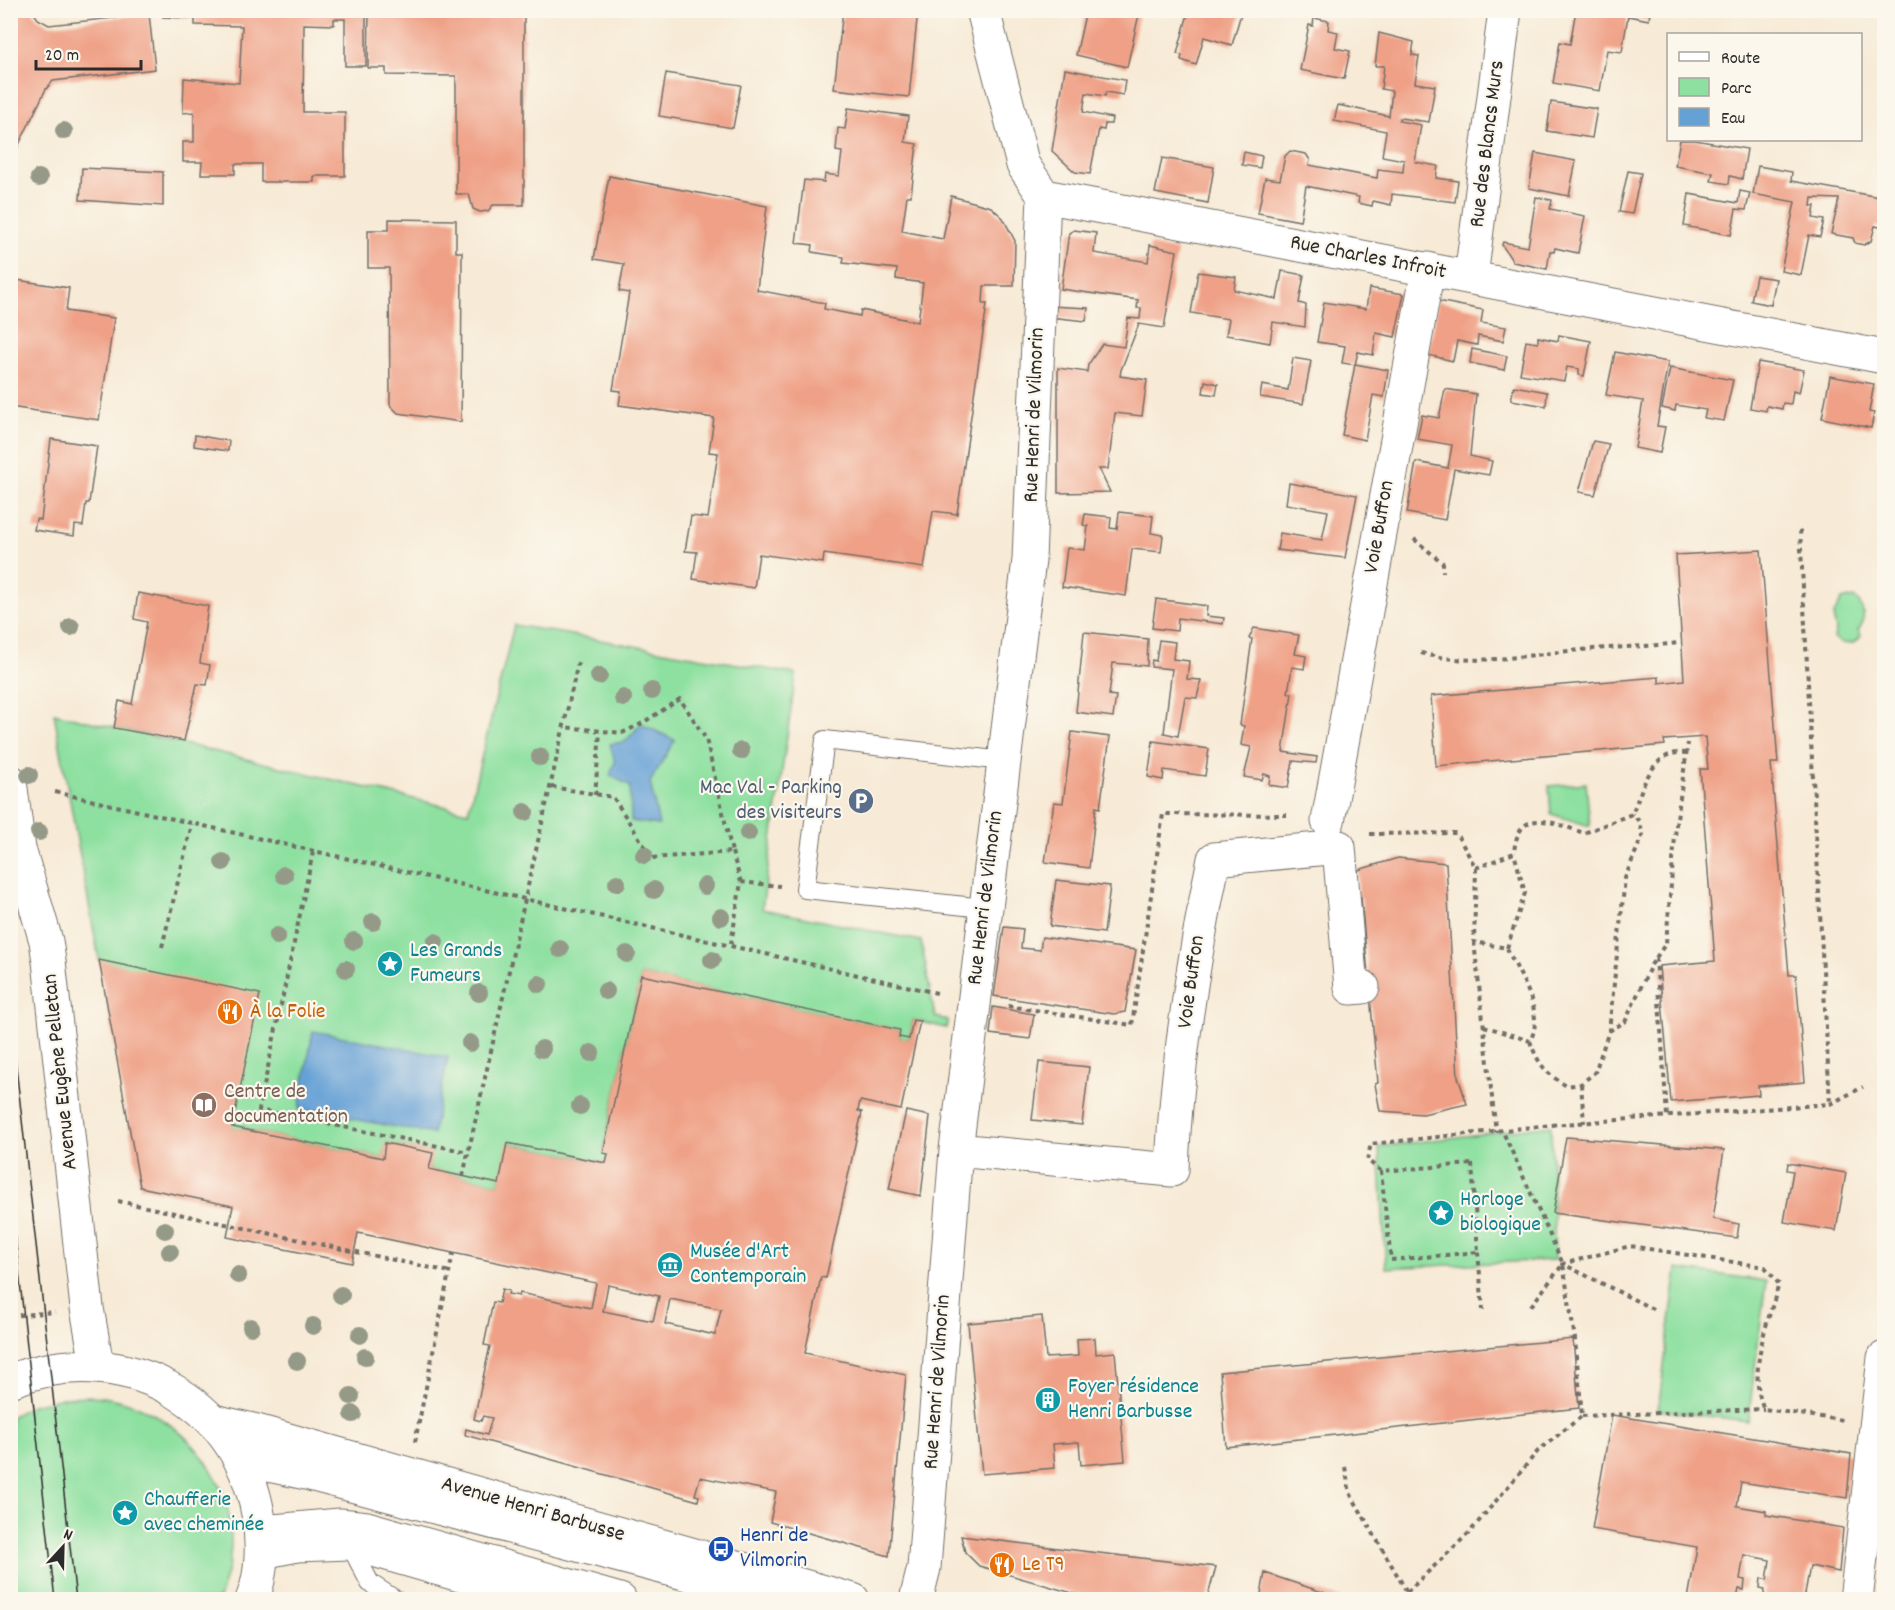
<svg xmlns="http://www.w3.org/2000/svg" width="1895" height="1610" font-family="Dekko,sans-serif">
<rect width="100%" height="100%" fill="#fbf7ec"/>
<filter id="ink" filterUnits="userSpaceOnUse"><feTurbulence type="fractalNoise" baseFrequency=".0167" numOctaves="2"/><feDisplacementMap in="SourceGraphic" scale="12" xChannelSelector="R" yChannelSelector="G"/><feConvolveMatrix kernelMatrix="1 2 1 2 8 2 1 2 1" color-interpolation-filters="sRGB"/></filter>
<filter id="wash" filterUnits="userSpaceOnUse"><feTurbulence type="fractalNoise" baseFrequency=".008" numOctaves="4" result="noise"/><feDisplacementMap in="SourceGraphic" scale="24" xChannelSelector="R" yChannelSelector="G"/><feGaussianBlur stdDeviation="1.35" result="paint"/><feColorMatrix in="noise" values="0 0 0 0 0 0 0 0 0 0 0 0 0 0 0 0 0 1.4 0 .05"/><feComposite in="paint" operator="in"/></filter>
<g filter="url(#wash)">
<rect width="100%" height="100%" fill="#f7ead6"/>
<path fill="#8de0a0" stroke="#5c8666" stroke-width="1.5" d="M1854 597C1864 605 1867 621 1858 630L1861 636C1854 647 1843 645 1834 638L1836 630 1833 616 1842 600Z
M514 625 796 674 762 909 921 941 935 1017 948 1020 946 1028 913 1020 909 1039 899 1037 900 1030 641 975 603 1152 608 1154 606 1163 508 1143 499 1184 429 1169 432 1153 386 1143 383 1158 232 1127 99 960 54 713 468 812Z
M1586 783 1590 826 1551 814 1549 786Z
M1551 1125 1555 1260 1386 1268 1379 1147Z
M1677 1269 1766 1281 1748 1421 1658 1410Z
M67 1397C79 1397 92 1395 103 1397 173 1407 233 1470 231 1542 231 1562 225 1581 219 1599H11V1417L32 1405Z"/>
<path fill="#66a1d6" stroke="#486680" stroke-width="1.5" d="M641 724 675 740 650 782 659 825 631 821 630 786 610 775 615 762 610 744 625 742Z
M313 1031 448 1057 433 1134 299 1109Z"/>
<g id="blocks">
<path fill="#efa086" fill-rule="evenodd" d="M10 10H32L38 19 49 25 149 14 155 69 53 81 46 89 10 163Z
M163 10H366V66H345V19H334V25L304 24 303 112H345V176H314V182H261V164H235V174H201L202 162H183V142H194V112L183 113 184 78 239 83 242 26 195 25V18L163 17Z
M369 10H524V205H493L488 211 480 212 473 209 469 194H456V76L386 75V68H368Z
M843 10H918L909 97 834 89Z
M1086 10H1140L1127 67 1076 55Z
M1189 10H1242L1232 45 1204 37 1196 65 1181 60 1182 55 1177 54Z
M1576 10 1618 14 1619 10H1650L1649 20 1628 16 1622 52 1607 50 1600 91 1553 83 1560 42 1570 44Z
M1314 18 1329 21 1328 30 1338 32 1335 48 1350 51 1344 79 1300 70 1309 25 1313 26Z
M1379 33 1414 42 1412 55 1419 56 1415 83 1435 86 1429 122 1400 118 1399 121 1421 125 1415 162 1438 166 1436 178 1458 181 1455 202 1392 194 1391 205 1373 201 1372 206 1358 203 1359 197 1306 186 1300 221 1258 213 1265 178 1280 180 1285 156 1290 151 1306 154 1310 160 1309 165 1377 178 1378 169 1403 172 1404 160 1382 156 1386 131 1334 121 1338 105 1389 116 1392 91 1381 89 1384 66H1375Z
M1065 69 1125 80 1123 95 1106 92 1105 96 1086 93 1083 112 1112 118 1111 124H1105L1104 130 1099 129 1090 174 1075 172 1052 151Z
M666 73 741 85 733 128 659 116Z
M1551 102 1597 109 1592 138 1547 131Z
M848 108 908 116 905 142 917 144 911 196H907L902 231 943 239 951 196 991 207 1003 218 1015 241 1014 286H984L983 304H987L957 514 933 511 924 568 824 554 823 563 759 554 754 588 693 579 697 552 685 551 691 516 708 518 718 453 709 452 714 418 619 405 621 391 613 390 629 293 619 291 624 264 594 259 609 176 767 206 757 290 825 303 824 309 860 316 861 310 918 322 923 283 896 279 897 269 843 263 844 257 812 252 813 245 796 243 804 180 824 182 825 174 839 176 842 152 836 151 838 128 845 129Z
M1680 140H1695L1747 149 1742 179 1730 176 1729 184 1711 181 1713 173 1675 166Z
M1244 152 1262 156 1260 168 1242 165Z
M1535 153 1576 161 1569 196 1529 188Z
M1162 158 1214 167 1208 203 1155 193Z
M1758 166 1792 172 1791 181 1884 198V228L1875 226 1871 241 1864 245 1855 243 1853 238 1831 234 1839 199 1812 198 1811 206H1815L1813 218 1824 220 1820 237 1809 235 1801 275 1781 271 1795 202 1753 194Z
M82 168 163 172V206L80 200Z
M1628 171 1641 173 1632 214 1619 212Z
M1740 191 1750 193 1746 210 1736 209 1731 235 1684 226 1689 194 1738 203Z
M1536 197 1552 200 1550 209 1585 216 1578 253 1555 248 1554 252 1550 251 1547 269 1513 262 1502 245 1503 242 1528 247Z
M389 219 456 220V252H462L461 422 398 413 390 405 389 268H368V230H389Z
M1074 230 1096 233 1094 253 1148 262 1150 245 1177 251 1164 328 1139 324 1121 370 1120 376 1147 380 1142 416 1115 413 1108 469H1099L1110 492 1058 493V368L1087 372 1088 365 1102 344 1124 347 1128 318 1140 319 1141 308H1137L1138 300 1061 289 1069 233Z
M1282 271 1304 275 1299 303 1306 305 1305 327 1273 322 1270 343 1226 335 1229 319 1191 313 1198 272 1236 277 1234 290 1277 299Z
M1756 276 1776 279 1771 305 1751 301Z
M10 279 69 288 66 311 114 318 99 420 10 407Z
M1369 288 1404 294 1395 337 1376 333 1373 355 1358 352 1355 365 1342 363 1345 346 1317 342 1324 302 1366 309Z
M1438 301 1483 310 1481 323 1506 327 1503 341 1478 336 1477 345 1457 341 1453 361 1428 355Z
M1049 306 1088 308 1086 321 1049 317Z
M1559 335 1591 341 1584 376 1579 375V369L1567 367 1564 381 1520 374 1526 341 1538 343V337L1558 341Z
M1472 349 1507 356 1504 370 1470 363Z
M1615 352 1668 362 1657 426 1665 427 1660 453 1635 448 1643 401 1606 395Z
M1293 358 1311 361 1303 404 1260 397 1262 385 1288 390Z
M1758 362 1804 370 1799 393 1793 391 1791 404 1783 403 1782 409 1767 406 1766 411 1750 408Z
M1355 364 1388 370 1384 397 1373 395 1365 440 1342 435Z
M1670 368 1733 380 1724 421 1704 418 1706 410 1676 405 1675 411 1662 408Z
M1830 376 1874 384 1869 412 1874 413 1871 428 1822 418Z
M1205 381 1218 384 1216 395 1203 393Z
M1514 386 1547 392 1546 406 1511 400Z
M1445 389 1476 394 1470 456 1492 461 1489 475 1454 469 1445 520 1407 513 1416 462 1448 468 1452 445 1417 439 1422 415 1439 418Z
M195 435 229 441 228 451 194 446Z
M51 439 97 446 89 503H86L83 526 75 525 74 536 34 530 36 519 41 520Z
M1593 441 1609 444 1595 495 1579 492Z
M1289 483 1357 495 1345 558 1277 550 1280 533 1322 540 1328 511 1286 504Z
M1119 512 1153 516 1151 533 1163 535 1161 552 1132 549 1126 596 1062 587 1067 548 1085 550 1088 526 1083 525 1085 514 1111 517 1110 528 1117 529Z
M1761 550 1778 763H1771L1789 975H1796L1805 1082 1758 1086 1759 1095 1671 1102 1659 966 1715 961 1700 769H1708L1705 737 1664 740 1665 745 1436 766 1431 696 1659 677V683L1684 680 1676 555Z
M138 593 208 606 200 663 210 665 207 685 197 684 184 741 114 728 119 701 132 704 147 622 134 619Z
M1156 599 1207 606 1206 616 1224 618 1223 624 1178 618 1177 631 1152 628Z
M1254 628 1299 635 1295 654 1306 656 1304 669 1292 667 1288 693H1292L1283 752 1317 757 1316 763 1293 761 1288 788 1269 785 1270 776 1264 774 1262 780 1244 777 1251 747 1241 745 1244 726 1240 725 1252 639 1249 638Z
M1084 632 1148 639 1147 666 1113 663 1109 695 1116 696 1113 717 1076 712Z
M1159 640 1175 642 1173 659 1189 661 1187 679 1201 680 1197 698 1185 697 1178 736 1164 733 1172 669 1151 667 1152 660 1156 661Z
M1072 732 1110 737 1100 808 1096 807 1089 868 1045 862 1054 802 1063 803Z
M1153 741 1209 749 1205 776 1164 770 1163 780 1148 777Z
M1398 858 1446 863 1458 1077 1467 1104 1423 1114 1380 1111 1375 1084 1378 1083 1361 897 1358 898V870Z
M1056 880 1110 886 1104 933 1050 926Z
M1004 927 1023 929 1021 948 1040 950 1042 937 1136 950 1125 1012 1114 1014 994 996Z
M99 960 260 994 232 1127 383 1158 385 1143 433 1153 429 1169 499 1184 507 1143 606 1163 608 1154 603 1153 641 975 900 1030 899 1037 909 1039 913 1020 920 1021 901 1110 860 1101 858 1111 862 1112 826 1278 821 1277 805 1353 906 1375 889 1556 770 1522 776 1492 700 1477 695 1495 699 1496 698 1501 465 1435 466 1429 487 1435 492 1418 483 1416 481 1421 474 1419 490 1346 484 1345 493 1302 499 1303 502 1289 509 1291 508 1294 519 1296 520 1293 591 1308 596 1283 358 1233 352 1263 227 1237 233 1206 140 1187ZM608 1285 659 1296 653 1321 603 1311ZM670 1299 721 1309 715 1335 665 1324Z
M993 1007 1034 1014 1030 1039 990 1034Z
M1039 1062 1089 1067 1082 1125 1032 1120Z
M906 1111 930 1116 921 1196 889 1189Z
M1566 1137 1724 1150 1713 1219 1739 1224 1737 1238 1553 1213Z
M1788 1163 1846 1173 1836 1231 1784 1222 1793 1171 1787 1170Z
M1042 1316 1046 1358 1078 1356 1077 1339 1095 1338 1096 1354 1115 1352 1125 1461 1081 1465 1079 1442 1053 1444 1055 1468 982 1474 968 1323Z
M1573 1339 1579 1408 1226 1447 1220 1372Z
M1612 1415 1851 1454 1847 1498 1741 1482 1737 1506 1766 1511V1515L1843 1528 1839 1572 1810 1566 1804 1599H1763L1765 1589 1760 1588 1761 1578 1767 1580 1770 1560 1744 1555 1740 1579 1745 1580 1744 1590 1739 1589 1737 1599H1688L1697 1547 1592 1529Z
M961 1536 1074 1550 1216 1567 1207 1599H1093L979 1566 965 1552Z
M1265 1573 1343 1599H1260Z"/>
</g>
</g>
<g filter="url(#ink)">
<use href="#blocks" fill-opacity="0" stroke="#726e67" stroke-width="1.5"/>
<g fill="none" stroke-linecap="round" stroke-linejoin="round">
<g stroke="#726e67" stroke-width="20">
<path id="service" d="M984 908 805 889 825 740 1003 761
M349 1543 370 1583 396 1600"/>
</g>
<g stroke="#726e67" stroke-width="35">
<path id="minor" d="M983 10 1023 165 1044 196 1884 357
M1471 277 1505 10
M1328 821 1428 269
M956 1150 1172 1170C1176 1065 1193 961 1214 859L1339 847 1351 988 1363 987
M214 1421 257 1431 853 1600
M262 1552 297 1545 349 1543 546 1600
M916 1600 924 1568 956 1150 1029 560 1044 196
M1856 1600 1884 1358"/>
</g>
<g stroke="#726e67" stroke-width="35">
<path id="secondary" d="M241 1459 310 1474 786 1600
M262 1532 340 1525 367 1528 620 1600"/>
</g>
<g stroke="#726e67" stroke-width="35">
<path id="primary" d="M10 781 19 849 46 941 49 961 87 1308 97 1365
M10 1381C119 1337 238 1397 258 1514 263 1540 263 1574 252 1600"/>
</g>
<path stroke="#726e67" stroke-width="4" stroke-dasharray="4.5 4.5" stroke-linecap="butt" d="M1800 530 1830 1104
M1414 539 1443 563V572
M1421 653C1475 668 1527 654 1581 650 1613 647 1646 647 1678 643
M552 787 613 797 652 858 732 852 706 739 680 699 641 724 622 733 564 727
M55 792 941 994
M595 795 600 732
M1370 834 1456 833 1476 868 1514 853C1518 803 1555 824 1584 833L1632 814C1643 788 1651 749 1687 753
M313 852 259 1110 468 1152
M732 852 741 882
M1476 868 1474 942 1507 948C1519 976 1546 1011 1530 1041 1538 1064 1546 1074 1567 1086L1581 1084 1595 1072 1609 1031 1625 878 1643 834 1639 821 1632 814
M1474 942 1496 1132
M731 944 741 882 780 886
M162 947 192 824
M1507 948 1525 893 1514 853
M1656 958 1667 1116
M1008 1006 1132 1025 1163 814 1287 815
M1484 1026 1530 1041
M1609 1031 1625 1022 1651 965 1666 943 1676 825 1688 743
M1581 1084 1584 1123
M1472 1164 1478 1252 1391 1260 1381 1171Z
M1381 1171 1367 1160 1371 1144 1551 1125 1830 1104 1863 1087
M463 1176 579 658
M118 1201 450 1272
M1478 1252 1483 1310
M1531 1306 1563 1264
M1653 1309 1563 1264 1630 1246 1765 1267 1779 1284C1768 1322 1747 1371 1764 1409L1842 1420
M10 1316 55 1312
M1582 1416 1764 1409
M415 1442 453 1253
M1345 1467 1350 1493 1407 1592 1404 1600
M1407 1592 1469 1533 1538 1451 1582 1416 1575 1339 1563 1264 1503 1132"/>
<use href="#service" stroke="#fff" stroke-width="18"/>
<use href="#minor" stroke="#fff" stroke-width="33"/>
<use href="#secondary" stroke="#fff" stroke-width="33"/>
<use href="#primary" stroke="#fff" stroke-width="33"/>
<path stroke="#2b2b2b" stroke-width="1.5" d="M10 1013 76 1600
M10 1191 55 1600"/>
</g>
<g fill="#959a88">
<circle cx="64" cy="131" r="9"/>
<circle cx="39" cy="178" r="9"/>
<circle cx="71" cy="627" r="9"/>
<circle cx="599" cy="676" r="9"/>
<circle cx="652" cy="691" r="9"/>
<circle cx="623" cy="698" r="9"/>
<circle cx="741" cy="751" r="9"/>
<circle cx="540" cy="757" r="9"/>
<circle cx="29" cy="775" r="9"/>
<circle cx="525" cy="812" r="9"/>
<circle cx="39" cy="832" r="9"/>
<circle cx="748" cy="833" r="9"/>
<circle cx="644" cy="855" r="9"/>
<circle cx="223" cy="862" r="9"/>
<circle cx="284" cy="875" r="9"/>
<circle cx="617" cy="883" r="9"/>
<circle cx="705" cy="886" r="9"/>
<circle cx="654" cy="890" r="9"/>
<circle cx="721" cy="917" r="9"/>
<circle cx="373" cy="922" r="9"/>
<circle cx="277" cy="936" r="9"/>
<circle cx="354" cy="941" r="9"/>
<circle cx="435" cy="942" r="9"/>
<circle cx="560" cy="949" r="9"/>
<circle cx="627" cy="954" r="9"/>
<circle cx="712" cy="960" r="9"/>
<circle cx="346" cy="969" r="9"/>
<circle cx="539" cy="984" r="9"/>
<circle cx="606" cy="991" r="9"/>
<circle cx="479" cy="993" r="9"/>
<circle cx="470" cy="1043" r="9"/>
<circle cx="542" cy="1049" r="9"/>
<circle cx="591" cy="1053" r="9"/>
<circle cx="580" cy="1106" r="9"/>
<circle cx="165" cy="1230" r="9"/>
<circle cx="170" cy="1252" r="9"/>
<circle cx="238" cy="1275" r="9"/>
<circle cx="341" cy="1295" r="9"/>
<circle cx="313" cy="1326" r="9"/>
<circle cx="251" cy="1327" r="9"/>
<circle cx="360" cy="1335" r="9"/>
<circle cx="365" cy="1357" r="9"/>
<circle cx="297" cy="1361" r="9"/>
<circle cx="351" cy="1396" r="9"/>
<circle cx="353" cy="1414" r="9"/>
</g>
</g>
<defs>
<g id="parking-disc" transform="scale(1.35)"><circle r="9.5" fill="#5c6f8a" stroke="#fbf7ec"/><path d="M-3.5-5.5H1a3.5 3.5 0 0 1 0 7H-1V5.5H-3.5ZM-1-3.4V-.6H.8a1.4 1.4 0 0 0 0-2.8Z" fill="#fff"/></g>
<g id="sight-disc" transform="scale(1.35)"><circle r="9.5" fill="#0f9aa8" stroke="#fbf7ec"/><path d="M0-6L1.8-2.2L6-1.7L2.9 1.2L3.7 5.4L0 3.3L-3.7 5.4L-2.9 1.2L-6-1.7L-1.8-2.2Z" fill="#fff"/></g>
<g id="restaurant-disc" transform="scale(1.35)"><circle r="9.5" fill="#e8710a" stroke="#fbf7ec"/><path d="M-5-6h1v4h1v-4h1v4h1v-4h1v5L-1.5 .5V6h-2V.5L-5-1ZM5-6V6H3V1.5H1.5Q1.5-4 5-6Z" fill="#fff"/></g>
<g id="library-disc" transform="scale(1.35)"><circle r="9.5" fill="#8d6e63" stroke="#fbf7ec"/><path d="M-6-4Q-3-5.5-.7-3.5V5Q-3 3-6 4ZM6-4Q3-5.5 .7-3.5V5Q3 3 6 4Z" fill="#fff"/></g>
<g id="museum-disc" transform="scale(1.35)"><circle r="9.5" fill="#0f9aa8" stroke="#fbf7ec"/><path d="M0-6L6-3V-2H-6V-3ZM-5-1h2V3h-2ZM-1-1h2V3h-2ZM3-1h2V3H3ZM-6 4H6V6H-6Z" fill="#fff"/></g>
<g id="building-disc" transform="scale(1.35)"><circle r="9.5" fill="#0f9aa8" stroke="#fbf7ec"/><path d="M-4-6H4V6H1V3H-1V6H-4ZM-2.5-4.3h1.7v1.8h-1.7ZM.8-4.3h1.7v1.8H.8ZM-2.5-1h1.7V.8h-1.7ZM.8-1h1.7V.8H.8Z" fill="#fff"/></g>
<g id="bus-disc" transform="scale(1.35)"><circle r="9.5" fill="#1a4fb4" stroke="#fbf7ec"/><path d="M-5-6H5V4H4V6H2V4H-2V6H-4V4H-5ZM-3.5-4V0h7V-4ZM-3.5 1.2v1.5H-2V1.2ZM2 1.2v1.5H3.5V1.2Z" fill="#fff"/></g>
</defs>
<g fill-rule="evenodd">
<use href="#parking-disc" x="861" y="801"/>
<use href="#sight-disc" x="390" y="964"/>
<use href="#restaurant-disc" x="230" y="1012"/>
<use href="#library-disc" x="204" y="1105"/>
<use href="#sight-disc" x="1441" y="1213"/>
<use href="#museum-disc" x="670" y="1265"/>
<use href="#building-disc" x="1048" y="1400"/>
<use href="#sight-disc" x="125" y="1513"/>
<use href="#bus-disc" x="721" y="1549"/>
<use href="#restaurant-disc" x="1002" y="1565"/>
</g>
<g text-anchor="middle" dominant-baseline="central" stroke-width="4.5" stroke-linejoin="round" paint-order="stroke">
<g font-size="22" fill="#2b2b2b" stroke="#fbf7ec">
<text transform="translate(1488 144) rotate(-83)">Rue des Blancs Murs</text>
<text transform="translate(1368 258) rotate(11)">Rue Charles Infroit</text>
<text transform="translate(1035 415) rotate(-88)">Rue Henri de Vilmorin</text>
<text transform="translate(1380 527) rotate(-80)">Voie Buffon</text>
<text transform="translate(986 898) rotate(-83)">Rue Henri de Vilmorin</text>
<text transform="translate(1192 982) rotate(-82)">Voie Buffon</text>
<text transform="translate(61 1072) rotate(-96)">Avenue Eugène Pelletan</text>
<text transform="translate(938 1382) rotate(-86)">Rue Henri de Vilmorin</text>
<text transform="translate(533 1510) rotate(16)">Avenue Henri Barbusse</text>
</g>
<g font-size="22" fill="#4e5e75" stroke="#fbf7ec" text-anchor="end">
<text x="842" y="788">Mac Val - Parking<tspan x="842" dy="25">des visiteurs</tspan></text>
</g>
<g font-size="22" fill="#0d838f" stroke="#fbf7ec" text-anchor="start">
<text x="410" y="951">Les Grands<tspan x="410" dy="25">Fumeurs</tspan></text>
<text x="1460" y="1200">Horloge<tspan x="1460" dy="25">biologique</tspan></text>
<text x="690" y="1252">Musée d'Art<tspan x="690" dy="25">Contemporain</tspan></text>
<text x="1068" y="1387">Foyer résidence<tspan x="1068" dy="25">Henri Barbusse</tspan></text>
<text x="144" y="1500">Chaufferie<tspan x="144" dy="25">avec cheminée</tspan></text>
</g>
<g font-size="22" fill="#c56008" stroke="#fbf7ec" text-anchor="start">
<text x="250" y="1012">À la Folie</text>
<text x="1022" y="1565">Le T9</text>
</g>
<g font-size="22" fill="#785e54" stroke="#fbf7ec" text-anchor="start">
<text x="224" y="1092">Centre de<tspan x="224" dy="25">documentation</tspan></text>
</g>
<g font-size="22" fill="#164399" stroke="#fbf7ec" text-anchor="start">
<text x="740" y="1536">Henri de<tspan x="740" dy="25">Vilmorin</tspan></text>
</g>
</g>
<rect width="1895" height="1610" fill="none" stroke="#fbf7ec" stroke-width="36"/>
<rect x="1667" y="33" width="195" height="108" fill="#fbf7ec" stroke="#a8a59f" stroke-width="1.5"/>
<rect x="1679" y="52" width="30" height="9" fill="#ffffff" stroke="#a8a59f" stroke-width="1.5"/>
<text x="1721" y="63" font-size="18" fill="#2b2b2b">Route</text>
<rect x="1679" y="78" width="30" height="18" fill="#8de0a0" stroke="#a8a59f" stroke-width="1.5"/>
<text x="1721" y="93" font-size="18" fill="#2b2b2b">Parc</text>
<rect x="1679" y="108" width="30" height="18" fill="#66a1d6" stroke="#a8a59f" stroke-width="1.5"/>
<text x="1721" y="123" font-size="18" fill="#2b2b2b">Eau</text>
<g transform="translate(63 1547) rotate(22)" stroke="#fbf7ec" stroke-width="4.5" paint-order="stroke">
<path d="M0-4.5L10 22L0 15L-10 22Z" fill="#2b2b2b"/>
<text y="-9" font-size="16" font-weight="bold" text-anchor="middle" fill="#2b2b2b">N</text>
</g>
<path d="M36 60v9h105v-9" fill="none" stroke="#2b2b2b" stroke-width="3"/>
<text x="45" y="60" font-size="18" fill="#2b2b2b" stroke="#fbf7ec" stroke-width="4.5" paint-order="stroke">20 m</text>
</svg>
